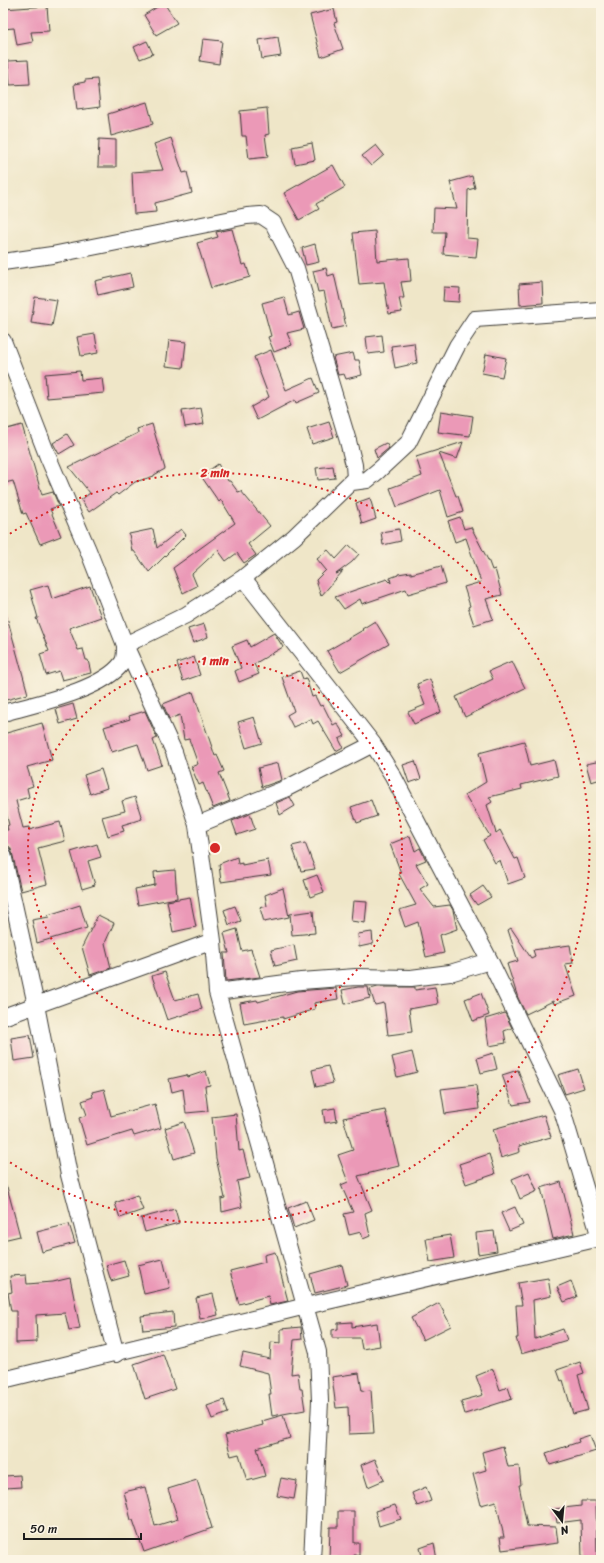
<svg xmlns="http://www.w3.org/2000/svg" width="604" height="1563" font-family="Sriracha,sans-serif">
<rect width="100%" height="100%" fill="#fcf5e5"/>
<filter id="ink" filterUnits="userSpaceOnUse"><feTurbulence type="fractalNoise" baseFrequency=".025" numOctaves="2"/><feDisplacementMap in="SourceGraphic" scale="8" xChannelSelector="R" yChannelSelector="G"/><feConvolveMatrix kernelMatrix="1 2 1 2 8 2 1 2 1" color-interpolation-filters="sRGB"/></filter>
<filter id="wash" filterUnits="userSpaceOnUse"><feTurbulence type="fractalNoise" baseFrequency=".012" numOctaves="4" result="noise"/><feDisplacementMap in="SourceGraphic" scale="16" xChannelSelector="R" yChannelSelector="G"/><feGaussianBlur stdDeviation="0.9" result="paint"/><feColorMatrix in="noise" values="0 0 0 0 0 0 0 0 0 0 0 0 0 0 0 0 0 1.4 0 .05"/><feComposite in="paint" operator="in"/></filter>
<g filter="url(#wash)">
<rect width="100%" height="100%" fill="#efe6c8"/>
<g id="blocks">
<path fill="#eb99b7" d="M164 3 177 23 156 35 144 15Z
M47 6 49 31 31 32 33 42 17 45 14 28 3 29V9Z
M334 9 337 22 334 23 343 49 321 57 310 15Z
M278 37 281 56 262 59 259 40Z
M203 39 222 41 219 64 200 61Z
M147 41 153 54 140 59 134 47Z
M28 60 30 84 10 85 8 61Z
M97 79 100 107 77 110 74 84 85 82V80Z
M147 102 153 124 111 136 108 114Z
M267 108 269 134 265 135 268 157 249 159 246 136H242L240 111Z
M171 138 183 173 187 172 192 193 155 203 156 212 134 214 132 172 163 170 154 144Z
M99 139 116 140V167H98Z
M312 143 315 160 295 164 292 147Z
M376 145 384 155 371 166 362 156Z
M333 165 345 187 316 204 319 209 299 220 284 193Z
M472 176 475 188 468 190 467 238 478 239 476 257 443 254 445 232H433L434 208 457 209 450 182Z
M232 229 242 265 246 264 250 277 211 288 197 243 218 237 216 232Z
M375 231 377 261 409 258 411 281 401 282 404 298H399L402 312 389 314 384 282 359 284 353 233Z
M315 244 319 262 306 265 302 248Z
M326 268 328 276 334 274 346 326 332 329 324 291 318 292 313 271Z
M130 273 133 287 98 295 95 281Z
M542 282 543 303 520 305 519 284Z
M444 287 460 288 459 302 443 301Z
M35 297 57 300 52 326 31 323Z
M284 297 289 315 299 312 304 329 287 333 292 345 274 352 268 337 271 336 262 303Z
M95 334 98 353 81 356 77 337Z
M382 335 384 352 368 354 366 337Z
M169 340 186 342 183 368 166 366Z
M414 343 417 363 395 368 391 346Z
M271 350 286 390 313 378 319 393 296 403 295 400 257 420 251 407 269 397 254 357Z
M353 353 355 360H359L362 375 346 379 344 374 338 375 333 357Z
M486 354 506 358 502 377 482 373Z
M80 371 81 380 102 378 104 393 47 398 45 374Z
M201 408 204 424 185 427 182 411Z
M441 411 473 416 470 436 438 432Z
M329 422 334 437 312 444 307 429Z
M152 424 165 469 154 475V476L135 482 118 495 116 493 89 512 81 500 90 493 69 467 138 433 137 429Z
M22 425 42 495 53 492 59 506 50 509 61 536 40 544 26 513 23 514 13 481 5 483 3 476V430Z
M67 434 74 445 59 454 53 443Z
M463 442 457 459 439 453 456 496H458L463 512 448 517 440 490 397 507 390 488 422 476 416 457Z
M386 443 389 448 377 458 374 449Z
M218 464 228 481H230L238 492 241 491 270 526 248 544 256 555 244 563 237 553 226 561 218 550 192 574 197 586 183 593 173 568 235 523 221 500 219 502 201 476Z
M333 466 335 478 318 480 316 468Z
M370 498 376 519 362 524 356 503Z
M460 517 464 529 471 527 489 562 492 570 495 569 502 595 486 599 493 619 474 625 468 607 470 606 464 587 481 582 466 538 455 542 448 521Z
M153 529 157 548 181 529 186 535 149 572 134 551H132L129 534Z
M399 529 401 541 383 545 381 532Z
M349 545 359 554 352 562 336 574 343 571 321 596 316 580 326 570 317 559 328 550 336 559Z
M441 566 446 583 408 594 406 589 362 604 360 599 344 609 335 597 387 579 391 583 390 578 398 575V574L411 572V574Z
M48 585 52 599 90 586 101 617 69 628 78 650 83 649 86 660H88L91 673 62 680 59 671 46 675 40 654 49 651 36 618H38L30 590Z
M7 617 28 694 6 700 3 691V618Z
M375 621 389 644 340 672 327 651 363 630 362 629Z
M204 624 208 637 193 643 188 629Z
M274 633 283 647 254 664 259 674 239 682 235 671 241 668 232 646 247 640 250 647Z
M194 657 200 675 183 681 177 663Z
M512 661 525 688 465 717 456 697 493 679 489 671Z
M300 671 303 679 306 678 312 697 315 696 320 706 323 705 333 725 337 723 345 736 339 739 343 747 336 751 318 721 313 724 311 719 293 727 287 715 294 711 282 677Z
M430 679 441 712 414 724 408 712 425 705 417 684Z
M193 692 215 756 217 755 224 771 219 773 230 801 213 808 203 783 199 785 191 767 198 764 189 739 184 740 180 715 169 719 163 704Z
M73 704 77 719 60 724 56 709Z
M145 711 157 738 153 740 162 765 147 770 138 744 112 752 104 727 130 719 129 716Z
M254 717 262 743 246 748 238 722Z
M42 723 52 760 27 767 33 786 27 788 29 797 16 801 23 828 29 827V830L60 822 65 841 38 848 47 884 21 891 12 852 10 847 3 845V830H8L7 826 9 825 3 801V734Z
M524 741 530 766 554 760 558 776 521 785 522 789 489 797 492 802 487 805 496 833 500 830 515 859 518 858 525 878 508 884 500 860 495 863 483 840 490 836 465 795 486 782 479 753Z
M415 761 421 779 409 783 403 765Z
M601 761V779L591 782 586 764Z
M278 763 282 780 262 787 258 768Z
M101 769 107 788 90 794 84 775Z
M135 797 142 819 122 825 124 831 108 836 102 817 125 811 122 801Z
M290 797 295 806 280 815 276 803Z
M371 800 377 816 357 823 351 807Z
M250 814 255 829 237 835 232 821Z
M410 836 415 851 420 848 426 860 416 864 428 884 420 889 434 907 450 905 453 910 457 929 440 935 444 953 426 957 418 922 405 927 399 910 416 905 399 874 401 873 390 844Z
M305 843 315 869 301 871 292 846Z
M97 844 101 857 88 861 95 885 82 889 71 852Z
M237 857 238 864 242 863V865L268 860 271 875 221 882 219 864Z
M175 870 177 898 138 905 135 889 155 885 154 872Z
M317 875 324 892 310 897 304 880Z
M483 886 491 897 477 905 470 895Z
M283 888 289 917 264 922 260 908 267 906 265 895Z
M190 897 196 927 173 932 167 901Z
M353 901 367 902 365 923 351 921Z
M80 905 87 928 37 943 32 920 49 917 48 915Z
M235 906 241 921 229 925 224 910Z
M313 911 315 933 292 935 290 914Z
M98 915 114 923 105 943 111 968 90 975 82 947Z
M511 928 531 958 535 956 533 950 570 945 573 963 565 964 576 996 554 1004 553 1001 526 1014 518 998 507 964 518 961 508 930Z
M237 929 242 951 251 949 260 977 226 981 224 953H229L224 933Z
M372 932 373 944 359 947 358 934Z
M294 945 297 961 275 966 271 950Z
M165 972 175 1000 198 994 202 1009 167 1020 152 976Z
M358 987H368L370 998 345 1004 342 990Z
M378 987H415V990L435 987 438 1004 409 1009 412 1032 388 1035 384 1003 375 1005 370 989Z
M336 988 338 999 314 1003 315 1009 283 1019V1017L244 1024 240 1003 257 1000 258 1002 297 991Z
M481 993 489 1015 473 1021 465 999Z
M505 1013 512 1028 504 1031 506 1043 489 1046 485 1019Z
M30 1035 34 1058 14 1061 11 1038Z
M412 1052 417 1072 397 1077 392 1057Z
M493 1053 497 1069 481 1073 477 1058Z
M328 1066 333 1083 316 1087 312 1070Z
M578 1069 584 1088 565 1094 558 1075Z
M518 1070 530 1102 513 1105 502 1075Z
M206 1071 210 1085 205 1086 208 1111 186 1113 183 1089 172 1092 169 1079 187 1075 188 1077Z
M476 1085 479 1109 445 1114 441 1089Z
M104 1089 111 1116 155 1104 161 1128 134 1136 132 1131 87 1145 79 1118 87 1115 82 1101 93 1097 92 1092Z
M335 1108 337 1121 325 1123 323 1110Z
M385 1110 399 1166 358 1176 372 1210 365 1213 370 1236 363 1239 361 1232 349 1235 344 1214 353 1212 341 1185 348 1182 338 1155 353 1150 343 1118Z
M236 1114 239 1151 243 1150 250 1178 237 1181 242 1207 222 1212 221 1199 225 1198 216 1158 212 1117Z
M544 1115 551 1137 519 1146 520 1152 501 1158 493 1129Z
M184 1122 194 1153 174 1159 165 1128Z
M489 1154 495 1174 466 1184 459 1164Z
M529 1172 537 1191 520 1199 512 1179Z
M561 1182 574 1234 553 1239 541 1188Z
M3 1187H7L20 1236 3 1240Z
M137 1195 143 1210 120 1218 115 1203Z
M306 1201 314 1220 294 1228 288 1208Z
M515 1207 523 1225 509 1231 501 1213Z
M175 1209 179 1223 145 1232 141 1218Z
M69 1224 75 1243 42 1252 37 1232Z
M494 1231 497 1251 478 1254 476 1233Z
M450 1235 454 1258 430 1262 426 1239Z
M275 1252 288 1301 270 1305 268 1296 239 1304 230 1271 265 1262 264 1255Z
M163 1259 170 1288 144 1294 138 1265Z
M124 1260 129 1276 111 1281 106 1265Z
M342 1265 347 1285 315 1293 310 1274Z
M26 1275 27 1284 53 1282 70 1278 80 1328 69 1330 65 1313 36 1315 37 1342 16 1343V1311H11L8 1293 12 1292 10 1276Z
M548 1278 551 1296 533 1300 535 1339 563 1329 567 1340 521 1354 516 1338H518L516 1305H522L518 1283Z
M571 1281 577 1297 564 1302 557 1287Z
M213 1294 218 1315 200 1319 196 1298Z
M439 1303 451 1326 423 1340 411 1318Z
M173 1312 174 1327 143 1330 141 1316Z
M352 1322V1327L377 1323 380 1346 362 1349 360 1338H332V1330L338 1329V1323Z
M301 1327 302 1339 294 1340 291 1374 298 1373 300 1389H302L305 1410 272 1416 269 1394H271L268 1373 240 1366 243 1353 270 1359 271 1342 281 1343V1329Z
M163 1354 175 1389 145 1399 134 1364Z
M580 1362 584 1373 578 1375 588 1410 573 1414 563 1380 561 1381 557 1370Z
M493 1369 500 1390 508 1387 512 1399 465 1414 461 1401 483 1395 476 1376Z
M359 1373 362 1391 371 1390 374 1433 349 1434 348 1407 336 1408 332 1377Z
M224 1400 228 1413 212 1419 207 1406Z
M283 1415 290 1438 257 1448 265 1476 247 1481 239 1454 231 1456 225 1435 263 1425 262 1421Z
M590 1435 596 1451 550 1465 546 1453 579 1442 578 1439Z
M503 1446 508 1467 519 1466 521 1485H519L527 1526 556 1527 558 1543 502 1550 500 1537H504L496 1501 481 1505 473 1474 486 1470 482 1452Z
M375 1459 384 1480 368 1487 361 1465Z
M20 1475 21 1487 5 1488V1476Z
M281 1478 297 1481 294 1499 277 1496Z
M197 1480 212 1528 144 1552 133 1520H131L124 1492 145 1487 155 1526 178 1519 168 1489Z
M426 1487 431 1501 417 1506 412 1493Z
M581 1501H596L597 1559H582L581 1520 557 1523 555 1509 581 1506Z
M395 1505 401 1519 379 1526 375 1511Z
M338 1511H354V1543H359V1556L354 1555V1560H329L330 1527H338Z
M434 1543 437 1560H423L420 1548Z"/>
</g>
</g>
<g filter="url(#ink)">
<use href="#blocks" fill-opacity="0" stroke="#3c3a36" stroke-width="1"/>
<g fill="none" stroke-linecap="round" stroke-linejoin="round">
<g stroke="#3c3a36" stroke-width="18">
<path id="street" d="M3 262 52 255 247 216 261 215 273 223 296 268 348 441 354 465 355 478 294 537 243 578 186 615 125 645C125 651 125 659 122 663 103 690 35 704 3 713
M3 341 48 457 88 550 125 645 174 752 197 825 213 941 217 992 318 1352 320 1401 312 1560
M352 482 367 480 379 470 408 443 457 346 475 319 601 310
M243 578 373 744 393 776 490 961 562 1110 601 1241
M197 825 287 788 373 744
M3 854 36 1005 69 1175 116 1354
M217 992 301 981 356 977 411 978 450 973 490 961
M3 1017 213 941
M3 1380 306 1306 600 1238"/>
</g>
<use href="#street" stroke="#fff" stroke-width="16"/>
</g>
</g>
<g fill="none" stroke="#d62828" stroke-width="2" stroke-dasharray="2 4">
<circle cx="215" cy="848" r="187"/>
<path d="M5 537A375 375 0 1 1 5 1159"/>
</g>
<circle cx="215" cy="848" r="6" fill="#d62828" stroke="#fcf5e5" stroke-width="2"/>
<g font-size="12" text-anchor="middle" font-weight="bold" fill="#d62828" stroke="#fcf5e5" stroke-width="4" stroke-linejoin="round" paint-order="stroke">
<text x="215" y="477">2 min</text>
<text x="215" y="665">1 min</text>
</g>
<rect width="604" height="1563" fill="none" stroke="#fcf5e5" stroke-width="16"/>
<g transform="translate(562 1521) rotate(164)" stroke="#fcf5e5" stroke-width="3" paint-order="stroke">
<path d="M0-3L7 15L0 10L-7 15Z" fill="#1c1c1c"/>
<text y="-6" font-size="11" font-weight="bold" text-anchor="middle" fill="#1c1c1c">N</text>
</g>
<path d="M24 1533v6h117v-6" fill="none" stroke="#1c1c1c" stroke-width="2"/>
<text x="30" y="1533" font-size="12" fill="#1c1c1c" stroke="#fcf5e5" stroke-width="3" paint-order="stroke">50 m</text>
</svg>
